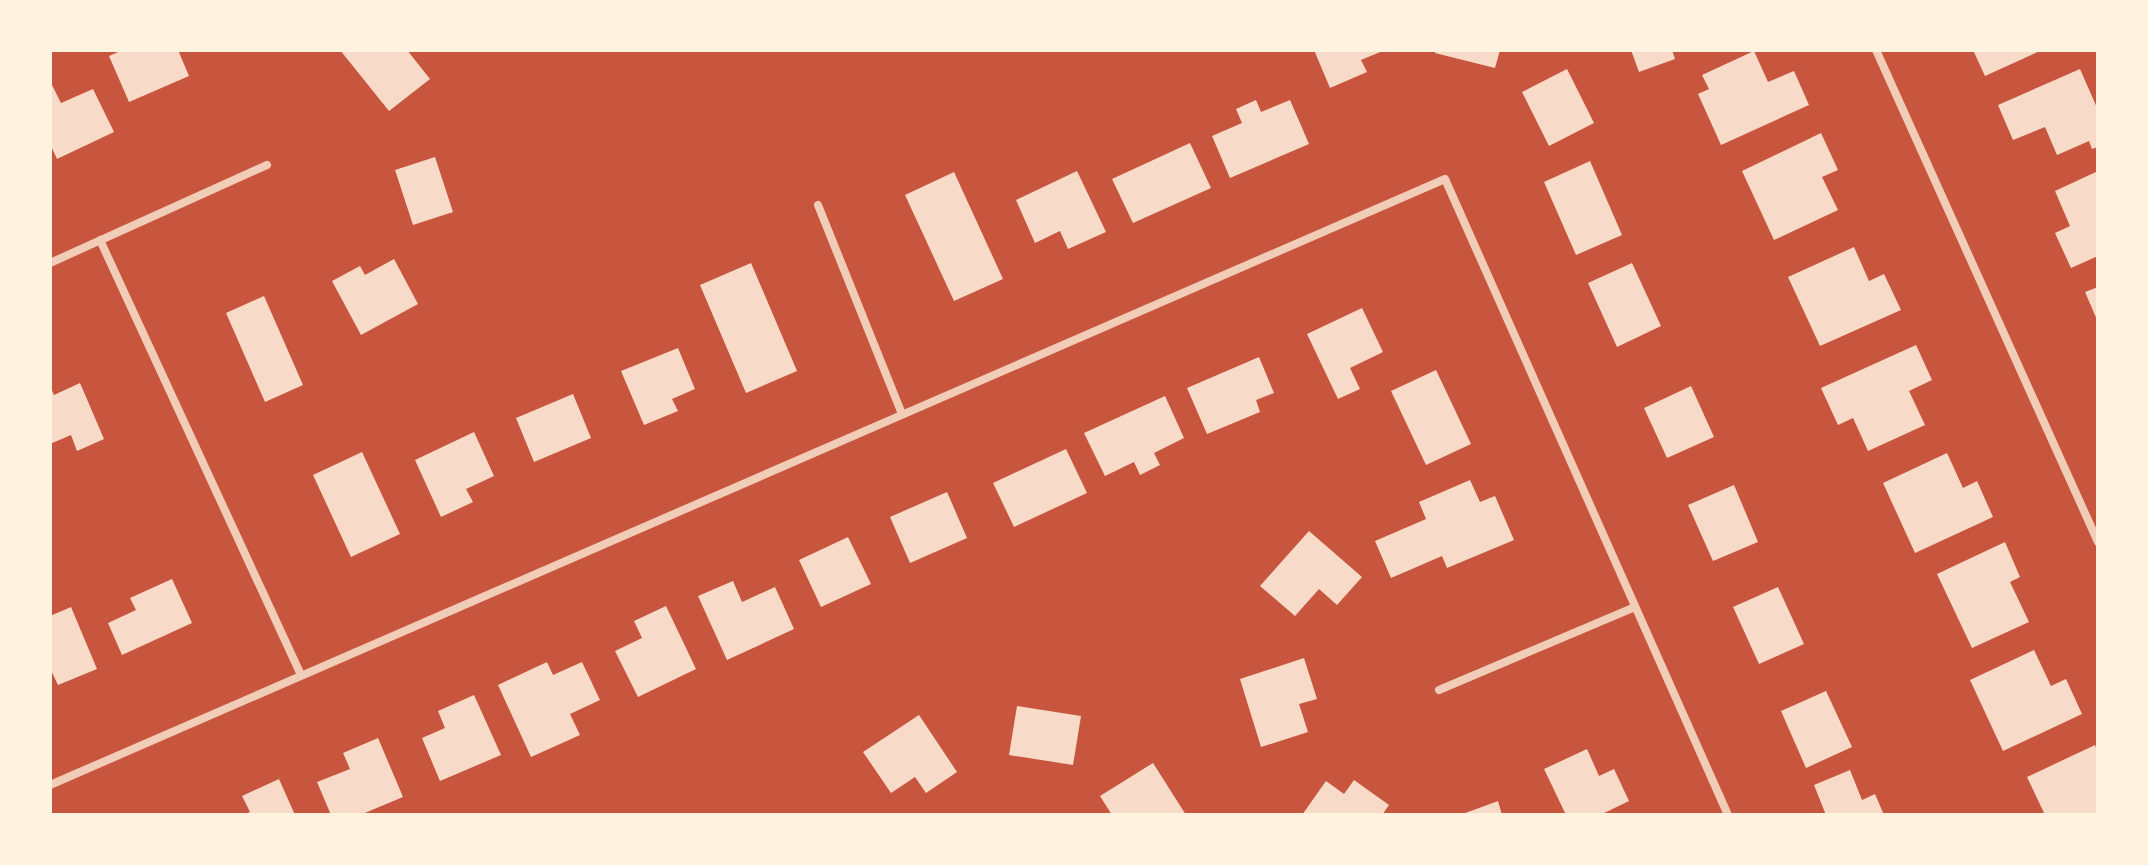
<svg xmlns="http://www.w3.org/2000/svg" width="2148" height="865" font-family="'Work Sans',sans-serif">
<rect width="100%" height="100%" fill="#c8553d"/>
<path fill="#f7dbc8" d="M123 50H178L189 76 129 102 109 56Z
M340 50H407L430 79 389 111Z
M1314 50H1385L1361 60 1367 72 1330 88Z
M1435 50H1500L1495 68 1435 53Z
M1631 50H1672L1675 59 1639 72Z
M1973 50H2042L1985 76Z
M1754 51 1768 82 1794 71 1809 105 1721 145 1698 94 1709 89 1702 75Z
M1567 69 1594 123 1549 146 1522 92Z
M2080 69 2098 110V147L2092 149 2089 141 2057 155 2045 127 2013 140 1998 105Z
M50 81 61 103 93 89 114 132 57 159 50 144Z
M1256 100 1261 112 1290 100 1309 144 1230 178 1212 136 1242 123 1236 109Z
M1821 133 1838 170 1822 177 1838 210 1774 240 1742 171Z
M1190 143 1211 188 1133 223 1112 179Z
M435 157 453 212 413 225 395 170Z
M1590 161 1622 235 1576 255 1544 182Z
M1077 171 1106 232 1068 249 1060 231 1035 243 1016 200Z
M2098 171V256L2071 268 2055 233 2070 226 2055 191Z
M954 172 1003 279 954 301 905 195Z
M1854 247 1869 281 1884 274 1901 310 1820 346 1788 277Z
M394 259 418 304 361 335 332 281 360 266 365 275Z
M751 263 797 371 746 393 700 285Z
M1632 263 1661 326 1617 347 1588 283Z
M2098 287V322L2085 292Z
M264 296 303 385 265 402 226 313Z
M1362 308 1383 352 1350 368 1360 389 1338 399 1307 334Z
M1916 345 1932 380 1909 391 1925 425 1868 451 1853 418 1838 425 1821 388Z
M678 348 695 389 672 399 678 411 644 425 621 371Z
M1259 357 1274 393 1256 400 1260 412 1207 434 1187 388Z
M1436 370 1471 444 1426 465 1391 391Z
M80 383 104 439 77 451 71 435 50 444V386L54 395Z
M1691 386 1714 437 1667 458 1644 408Z
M573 394 591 438 534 462 516 418Z
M1165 396 1184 438 1154 453 1160 465 1140 475 1134 462 1105 476 1084 433Z
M474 432 494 476 466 489 473 502 441 517 415 460Z
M1066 449 1087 493 1014 527 993 483Z
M362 452 400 534 351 557 313 475Z
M1947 453 1963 488 1977 481 1993 517 1915 553 1883 483Z
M1470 480 1480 502 1495 496 1514 540 1447 568 1442 556 1391 578 1375 541 1426 519 1419 502Z
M1734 485 1758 542 1713 561 1688 505Z
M947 492 967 538 910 563 890 517Z
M1309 531 1362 577 1337 605 1319 589 1295 616 1260 586Z
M848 537 871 584 821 607 799 560Z
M2005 542 2020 577 2010 582 2029 622 1972 648 1937 574Z
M172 579 192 623 122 655 108 623 136 610 130 598Z
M733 581 742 602 775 587 794 629 727 660 698 596Z
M1778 587 1804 644 1759 664 1733 607Z
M666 606 696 669 638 697 615 651 642 638 634 621Z
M71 607 97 669 58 685 50 668V616Z
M2034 650 2051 686 2066 679 2082 714 2003 751 1970 680Z
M1304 658 1317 699 1299 704 1308 732 1261 747 1240 679Z
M547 662 553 675 582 662 600 700 570 714 580 735 531 757 498 685Z
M1826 691 1852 747 1806 768 1781 711Z
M474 695 501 755 440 781 422 738 445 728 438 711Z
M1017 706 1081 716 1073 765 1009 755Z
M919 715 957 772 926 793 915 777 891 793 863 752Z
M378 738 403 797 360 815H331L317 782 350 769 343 753Z
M2095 745 2098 753V815H2045L2027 777Z
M1587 749 1599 776 1614 769 1629 801 1600 815H1566L1544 769Z
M1153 763 1186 815H1112L1100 796Z
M1850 770 1862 800 1875 794 1884 815H1826L1814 785Z
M279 779 295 815H243L250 812 242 796Z
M1354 780 1389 805 1382 815H1302L1326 781 1344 794Z
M1498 801 1502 815H1460Z"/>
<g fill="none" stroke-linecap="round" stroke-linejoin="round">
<path stroke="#f1ccb7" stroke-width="8" d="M1876 50 2098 542
M818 205 902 414
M100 240 301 675
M50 263 267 165
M1439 690 1635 607
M50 785 1445 179 1728 815"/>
</g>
<rect width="2148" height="865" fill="none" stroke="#fff3e0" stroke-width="104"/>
</svg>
